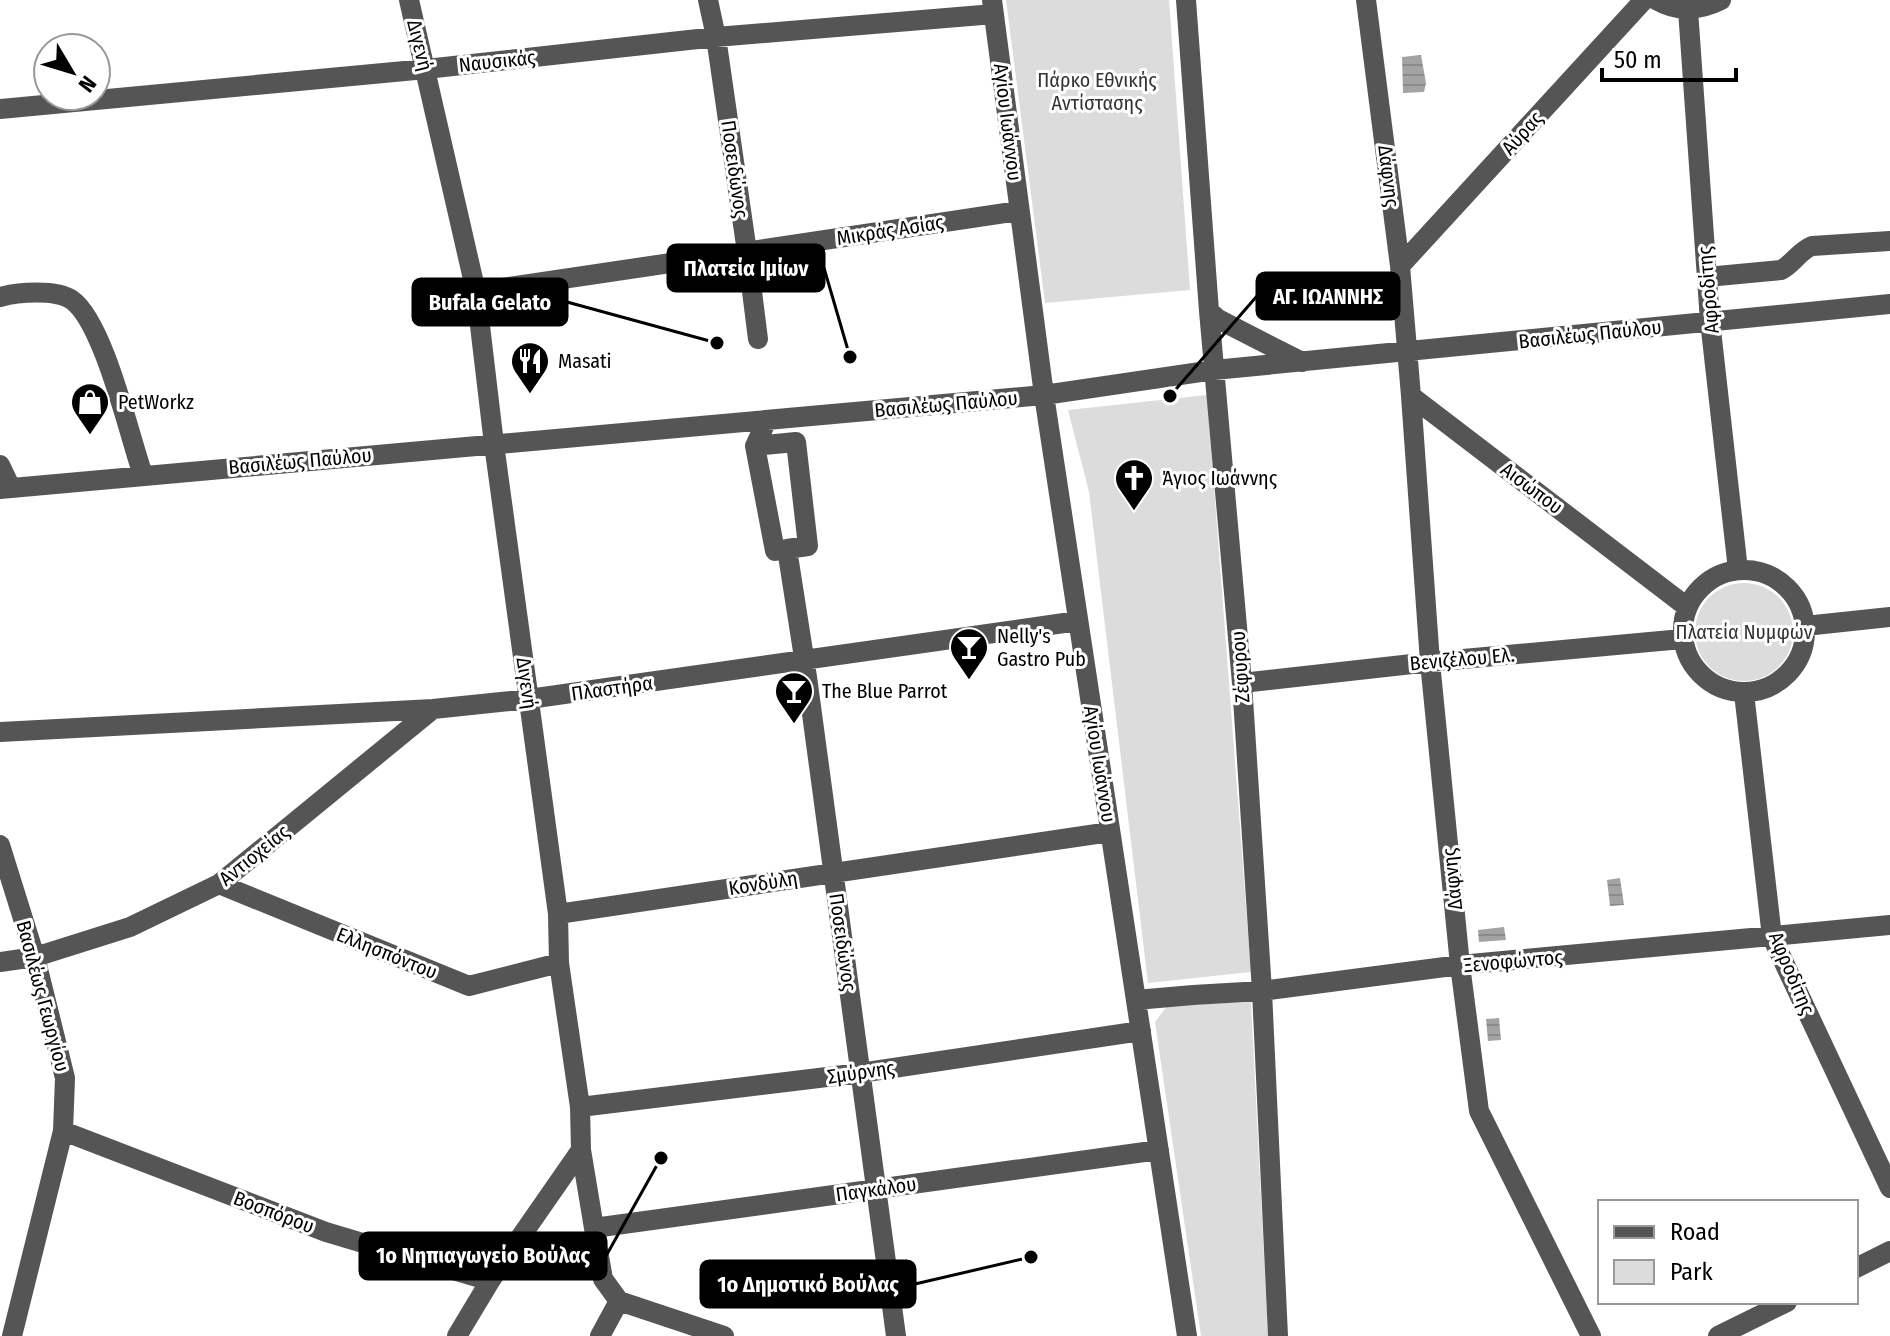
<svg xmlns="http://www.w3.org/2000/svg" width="1890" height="1336" font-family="'Fira Sans Condensed',sans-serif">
<defs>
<pattern id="water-rules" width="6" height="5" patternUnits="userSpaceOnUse" patternTransform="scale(2)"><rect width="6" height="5" fill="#a3a3a3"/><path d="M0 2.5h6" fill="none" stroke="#8b8b8b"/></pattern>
</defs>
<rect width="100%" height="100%" fill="#fff"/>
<path fill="#dcdcdc" d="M1006 0H1169L1190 290 1045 303Z
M1207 395 1251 972 1148 983 1089 492 1068 410Z
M1695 632a49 49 0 1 1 98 0a49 49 0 1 1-98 0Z
M1251 1002 1268 1336H1201L1155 1022 1167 1006Z"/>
<path fill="url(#water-rules)" d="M1421 55 1426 83 1424 92 1403 93 1402 57Z
M1620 878 1624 905 1610 906 1607 880Z
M1504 927 1506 940 1479 942 1478 930Z
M1499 1018 1501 1040 1488 1041 1486 1019Z"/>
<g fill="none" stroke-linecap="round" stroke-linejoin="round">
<path stroke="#555" stroke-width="20" d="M409 0 476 292 494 444 558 914 559 963 580 1107 581 1150 594 1228 603 1279 619 1301 600 1336
M708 0 716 37 747 252 758 339
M992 0 1044 395 1187 1336
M1186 0 1209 311 1242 683 1262 991 1278 1336
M1366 0 1400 266 1411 396 1687 607
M1656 0C1678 13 1699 11 1721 0
M1688 10 1710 321 1738 570
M0 109 426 69 716 37 994 14
M1400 266 1644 0
M1707 277 1781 270C1793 264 1799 251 1812 246L1890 241
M476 292 1019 211
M0 297C18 292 56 289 72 300 104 323 129 435 143 475
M1209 311 1218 319 1302 362
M1411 396 1430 662 1460 965 1479 1111 1591 1336
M767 420 755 446 775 551 787 549 807 677 896 1336
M755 446 796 442 808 546 787 549
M0 465 11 488
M0 489 1044 395 1214 370 1890 304
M1683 631a61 61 0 1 1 122 0a61 61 0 1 1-122 0Z
M1805 626 1890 617
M1242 683 1430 662 1682 639
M1744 693 1772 937 1890 1188
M0 732 433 709 529 699 1078 621
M0 845 35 957 65 1078 63 1131 12 1336
M219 884 469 986 559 963
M558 914 1110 832
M0 962 35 957 130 927 219 884 433 709
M1136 1000 1193 995 1262 991 1460 965 1890 925
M580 1107 860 1073 1141 1031
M63 1131 326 1232 490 1281
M594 1228 1159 1150
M1856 1268 1890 1251
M619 1301 724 1336
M457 1336 490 1281 581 1150
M1718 1336 1787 1302"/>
</g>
<defs>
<g id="restaurant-pin" transform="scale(2)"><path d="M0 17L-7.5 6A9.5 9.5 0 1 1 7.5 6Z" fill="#000" stroke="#fff"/><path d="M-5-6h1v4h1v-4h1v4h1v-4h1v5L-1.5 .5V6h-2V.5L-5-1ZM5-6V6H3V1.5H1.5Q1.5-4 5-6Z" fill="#fff"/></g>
<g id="shop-pin" transform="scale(2)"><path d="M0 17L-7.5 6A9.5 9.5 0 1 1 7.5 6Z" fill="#000" stroke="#fff"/><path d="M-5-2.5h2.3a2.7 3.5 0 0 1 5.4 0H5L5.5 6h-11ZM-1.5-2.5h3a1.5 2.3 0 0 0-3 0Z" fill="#fff"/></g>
<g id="church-pin" transform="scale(2)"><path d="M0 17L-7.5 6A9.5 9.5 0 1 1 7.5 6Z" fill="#000" stroke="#fff"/><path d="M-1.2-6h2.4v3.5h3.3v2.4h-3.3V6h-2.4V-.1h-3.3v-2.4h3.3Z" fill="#fff"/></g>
<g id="bar-pin" transform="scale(2)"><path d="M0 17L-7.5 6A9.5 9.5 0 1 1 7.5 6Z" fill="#000" stroke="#fff"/><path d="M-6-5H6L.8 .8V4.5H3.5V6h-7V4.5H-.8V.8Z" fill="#fff"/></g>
</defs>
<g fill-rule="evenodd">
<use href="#restaurant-pin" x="530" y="361"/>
<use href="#shop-pin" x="90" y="402"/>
<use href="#church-pin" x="1134" y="478"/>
<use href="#bar-pin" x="969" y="647"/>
<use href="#bar-pin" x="794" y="691"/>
</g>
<g text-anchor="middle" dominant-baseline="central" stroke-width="6" stroke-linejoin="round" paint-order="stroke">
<g font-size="20" fill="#000" stroke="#fff">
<text transform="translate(420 45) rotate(76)">Διγενή</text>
<text transform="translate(497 61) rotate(-6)">Ναυσικάς</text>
<text transform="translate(1008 122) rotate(83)">Αγίου Ιωάννου</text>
<text transform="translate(1522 133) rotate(-48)">Αύρας</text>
<text transform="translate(735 169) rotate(82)">Ποσειδώνος</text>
<text transform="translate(1389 176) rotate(83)">Δάφνης</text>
<text transform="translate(890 230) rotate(-9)">Μικράς Ασίας</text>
<text transform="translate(1708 290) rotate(-95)">Αφροδίτης</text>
<text transform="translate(1590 334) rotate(-6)">Βασιλέως Παύλου</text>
<text transform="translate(946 404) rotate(-5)">Βασιλέως Παύλου</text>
<text transform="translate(300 461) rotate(-5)">Βασιλέως Παύλου</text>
<text transform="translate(1532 488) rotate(37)">Αισώπου</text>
<text transform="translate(1462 659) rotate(-5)">Βενιζέλου Ελ.</text>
<text transform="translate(1240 667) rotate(-94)">Ζέφυρου</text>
<text transform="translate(527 683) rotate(82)">Διγενή</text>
<text transform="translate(612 688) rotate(-8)">Πλαστήρα</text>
<text transform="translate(1100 764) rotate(81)">Αγίου Ιωάννου</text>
<text transform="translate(254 855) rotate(-39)">Αντιοχείας</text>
<text transform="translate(1452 879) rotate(-96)">Δάφνης</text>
<text transform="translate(763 883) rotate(-9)">Κονδύλη</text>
<text transform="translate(843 942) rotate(82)">Ποσειδώνος</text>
<text transform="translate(387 953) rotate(22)">Ελλησπόντου</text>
<text transform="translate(1513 961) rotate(-5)">Ξενοφώντος</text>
<text transform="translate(1792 973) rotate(67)">Αφροδίτης</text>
<text transform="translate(43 996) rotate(75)">Βασιλέως Γεωργίου</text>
<text transform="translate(861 1072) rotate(-8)">Σμύρνης</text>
<text transform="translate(876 1189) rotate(-8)">Παγκάλου</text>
<text transform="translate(274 1212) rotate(21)">Βοσπόρου</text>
</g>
<g font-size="20" fill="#333" stroke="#fff">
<text x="1097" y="80">Πάρκο Εθνικής<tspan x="1097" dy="23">Αντίστασης</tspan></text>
<text x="1744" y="632">Πλατεία Νυμφών</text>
</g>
<g font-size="20" fill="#000" stroke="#fff" text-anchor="start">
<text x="558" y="361">Masati</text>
<text x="118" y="402">PetWorkz</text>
<text x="1162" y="478">Άγιος Ιωάννης</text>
<text x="997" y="636">Nelly's<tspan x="997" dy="23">Gastro Pub</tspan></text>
<text x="822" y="691">The Blue Parrot</text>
</g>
</g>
<path fill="none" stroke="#000" stroke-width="3" d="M850 357L824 268M1170 396L1257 296M717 343L567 302M661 1158L606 1256M1031 1257L915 1284"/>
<g fill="#000" stroke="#fff" stroke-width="3">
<circle cx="850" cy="357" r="8"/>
<circle cx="1170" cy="396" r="8"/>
<circle cx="717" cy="343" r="8"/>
<circle cx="661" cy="1158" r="8"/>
<circle cx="1031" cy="1257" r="8"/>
</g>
<g fill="#000" stroke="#000" stroke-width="3">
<rect x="668" y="245" width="156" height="46" rx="8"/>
<rect x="1257" y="273" width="142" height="46" rx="8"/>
<rect x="413" y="279" width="154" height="46" rx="8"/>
<rect x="360" y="1233" width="246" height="46" rx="8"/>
<rect x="701" y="1261" width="214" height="46" rx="8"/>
</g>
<g font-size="22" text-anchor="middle" font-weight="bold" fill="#fff">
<text x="746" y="276">Πλατεία Ιμίων</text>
<text x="1328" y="304">ΑΓ. ΙΩΑΝΝΗΣ</text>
<text x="490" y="310">Bufala Gelato</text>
<text x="483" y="1263">1ο Νηπιαγωγείο Βούλας</text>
<text x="808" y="1292">1ο Δημοτικό Βούλας</text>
</g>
<rect x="1598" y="1200" width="260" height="104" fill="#ffffff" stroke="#999999" stroke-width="2"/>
<rect x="1614" y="1226" width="40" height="12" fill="#555555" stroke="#999999" stroke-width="2"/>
<text x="1670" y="1240" font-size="24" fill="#000000">Road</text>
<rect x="1614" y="1260" width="40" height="24" fill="#dcdcdc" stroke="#999999" stroke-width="2"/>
<text x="1670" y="1280" font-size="24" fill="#000000">Park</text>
<g transform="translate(72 72) rotate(128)"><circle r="38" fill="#ffffff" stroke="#999999" stroke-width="2"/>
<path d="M0-6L14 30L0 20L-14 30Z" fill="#000000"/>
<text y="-12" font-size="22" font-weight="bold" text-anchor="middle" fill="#000000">N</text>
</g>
<path d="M1602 68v12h134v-12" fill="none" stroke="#000000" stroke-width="4"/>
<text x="1614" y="68" font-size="24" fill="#000000" stroke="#ffffff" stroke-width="6" paint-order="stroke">50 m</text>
</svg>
